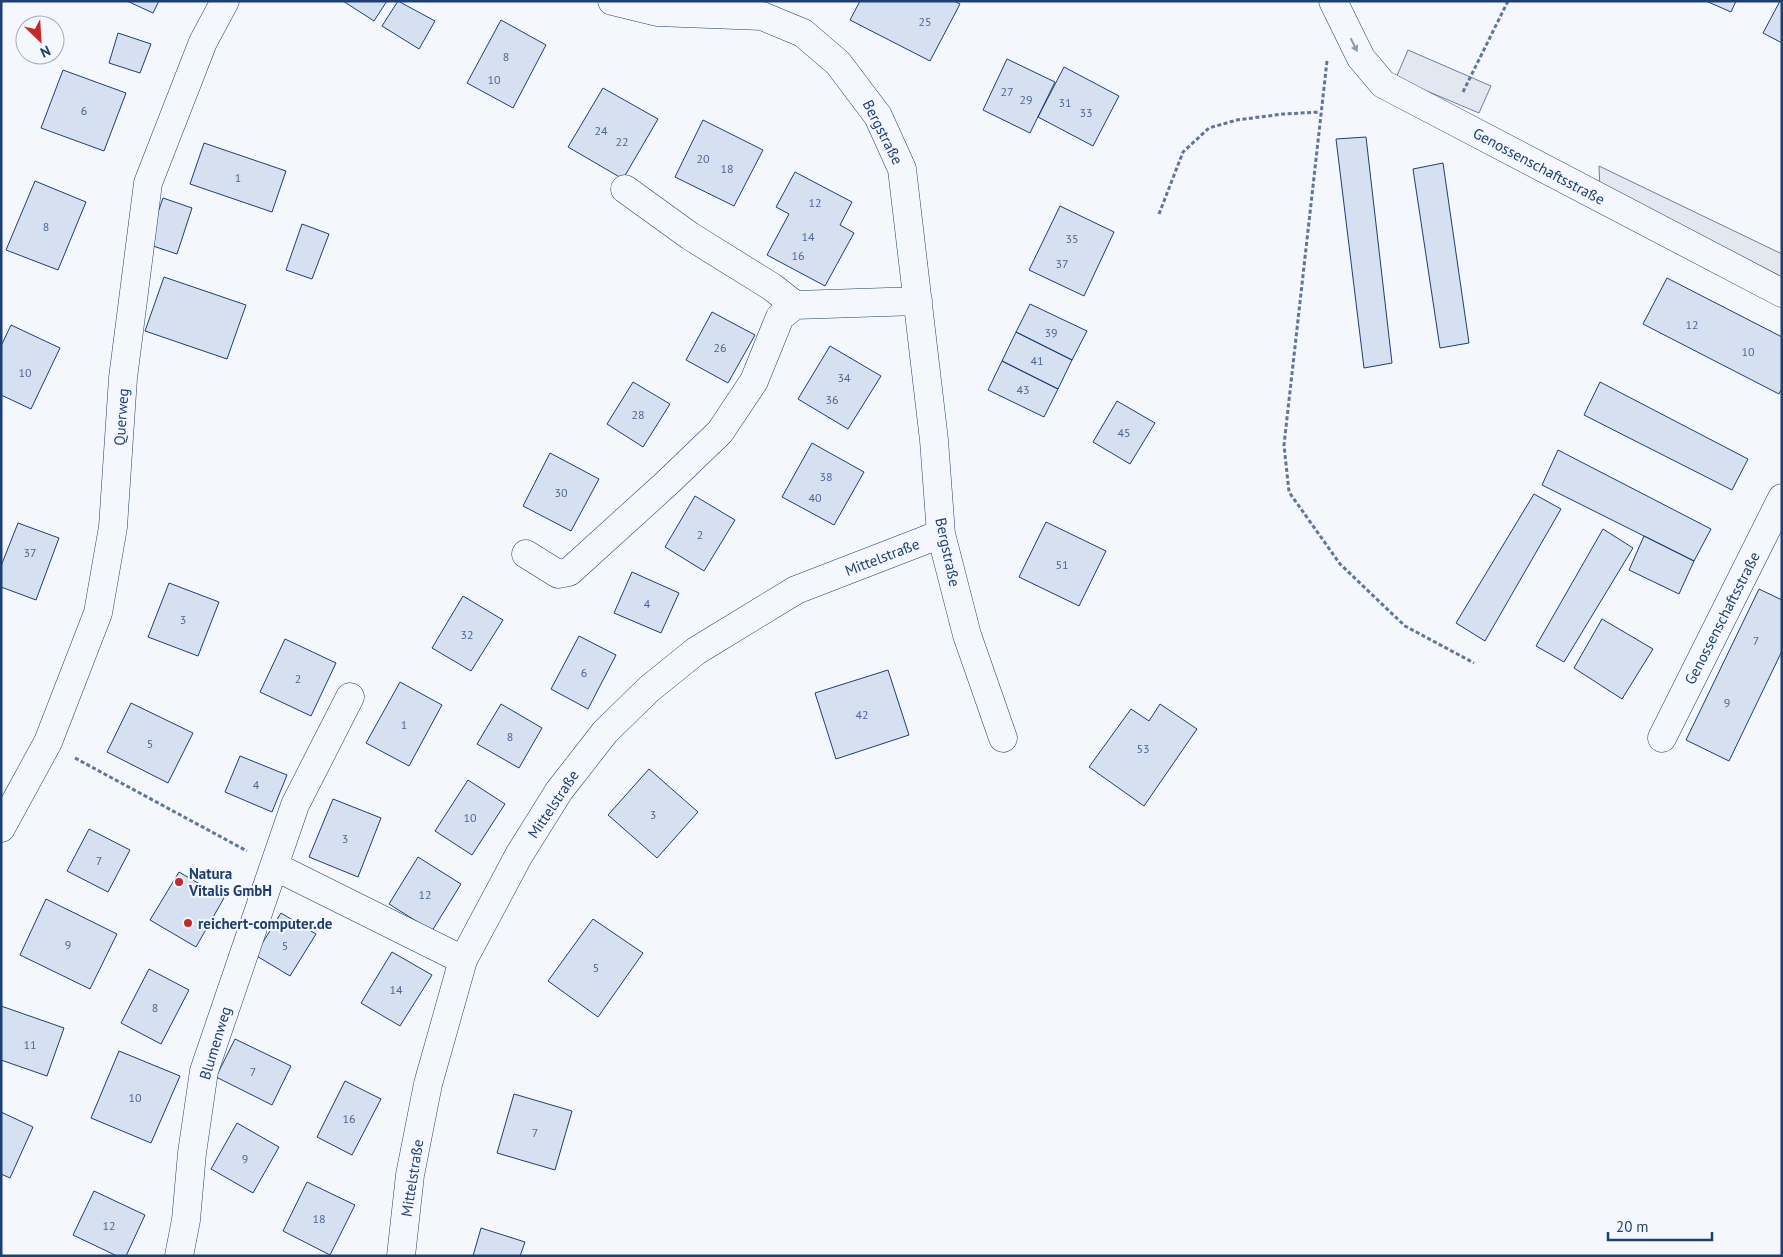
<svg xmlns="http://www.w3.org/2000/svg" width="1783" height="1257" font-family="'PT Sans',sans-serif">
<rect width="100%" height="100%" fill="#f4f7fb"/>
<path fill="#e3e8f0" stroke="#687fa3" d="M1408 50 1491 86 1479 113 1396 78Z
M1599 166 1782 254V278L1600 191Z"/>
<path fill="#d5e0f0" stroke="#1d3f73" d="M127 1H159L153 13Z
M343 1H387L374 21Z
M398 1 435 21 419 49 382 26Z
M860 1H954L960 4 930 61 850 20Z
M1706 1H1736L1731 12Z
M1780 1H1782V43L1763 33Z
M501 20 546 45 513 108 467 83Z
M118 33 151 44 140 73 109 63Z
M1007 59 1055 82 1030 133 983 110Z
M1064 67 1119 96 1093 146 1038 117Z
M63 70 126 93 104 151 41 128Z
M603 88 658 119 623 179 568 147Z
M703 120 763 150 734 206 675 177Z
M1366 137 1392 363 1364 368 1336 139Z
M204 143 286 171 272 212 190 184Z
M1443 163 1469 343 1440 348 1413 169Z
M795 172 852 202 840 225 854 233 825 286 767 255 789 214 776 207Z
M35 181 86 202 58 270 6 250Z
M163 198 192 208 177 254 147 244Z
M1060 206 1114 232 1084 296 1029 270Z
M302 224 329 234 312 279 286 270Z
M164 277 246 305 227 359 145 331Z
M1667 278 1782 337V388L1779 394 1643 324Z
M1030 304 1087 331 1072 360 1016 332Z
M712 312 755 335 728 383 686 360Z
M11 325 60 348 31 409 1 395V346Z
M1016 332 1072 360 1058 389 1002 361Z
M830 346 881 376 848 429 798 399Z
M1002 361 1058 389 1044 417 988 390Z
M633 382 670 404 643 447 607 424Z
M1600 382 1748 459 1732 490 1584 415Z
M1117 401 1155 423 1130 464 1093 442Z
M812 443 864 472 834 525 782 497Z
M1558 450 1711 529 1694 561 1542 485Z
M550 453 599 479 571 531 523 506Z
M1534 494 1561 509 1485 641 1456 623Z
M695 496 735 520 704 571 665 547Z
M1046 522 1106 551 1079 606 1019 577Z
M18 523 59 538 36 600 1 587V566Z
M1603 529 1633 548 1564 662 1536 646Z
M1644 536 1694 561 1679 594 1629 570Z
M632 572 679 593 661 633 614 613Z
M169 583 219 602 198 656 148 637Z
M1759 589 1782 600V651L1729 761 1686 740Z
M463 596 503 620 471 671 432 648Z
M1602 619 1653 649 1622 699 1574 668Z
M579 636 616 655 588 709 551 689Z
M285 639 336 663 311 716 260 692Z
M888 670 909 735 836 759 815 693Z
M400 682 442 705 409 766 366 743Z
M131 703 193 733 168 783 107 752Z
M501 704 542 728 519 768 477 744Z
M1160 704 1197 729 1144 806 1089 767 1131 709 1149 721Z
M240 756 287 775 272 812 225 792Z
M649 769 698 812 657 858 608 815Z
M468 780 505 804 472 855 435 831Z
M333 799 381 818 358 877 309 857Z
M89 829 130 850 108 892 67 871Z
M418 857 461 884 432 931 389 904Z
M179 872 224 898 196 947 150 920Z
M46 899 117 934 90 989 20 955Z
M281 913 316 934 290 976 255 955Z
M593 919 643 953 598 1017 548 981Z
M392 952 432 975 400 1026 361 1003Z
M149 969 189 990 161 1044 121 1023Z
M1 1006 64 1028 47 1076 1 1060Z
M235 1039 291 1066 272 1105 216 1077Z
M119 1051 180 1076 151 1143 91 1118Z
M345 1081 381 1099 352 1155 317 1137Z
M514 1094 572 1111 555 1170 497 1153Z
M1 1112 33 1127 10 1178 1 1174Z
M237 1123 279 1147 253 1193 211 1169Z
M307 1182 355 1205 330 1255 283 1231Z
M94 1191 145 1215 126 1256H117L73 1235Z
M481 1228 525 1242 520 1256H473Z"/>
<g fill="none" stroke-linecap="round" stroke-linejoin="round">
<g stroke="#1d3f73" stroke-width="29">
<path id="minor" d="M612 1 657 12 762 16 803 33 838 63 878 116 902 169 934 440 941 534 967 635 1003 738
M1333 1 1361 58 1383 84 1782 293
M625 189 690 236 772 287 795 305
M526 554 558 574 569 572 667 483 720 432 754 381 780 317 795 305 918 301
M1662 738 1782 498
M1 828 48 742 98 613 113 527 123 378 148 183 203 42 225 1
M274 866 295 805 350 697
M179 1256 186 1220 192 1153 204 1071 274 866 463 960
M401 1256 410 1175 428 1084 463 960 519 855 559 791 605 732 649 689 696 651 796 590 941 534"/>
</g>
<path stroke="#5e769c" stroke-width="3" stroke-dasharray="4 2.5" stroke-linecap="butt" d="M1327 61 1284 445 1289 492 1340 564 1405 626 1474 663
M1463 92 1508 1
M1159 214 1183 152 1209 128 1237 120 1283 114 1320 112
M75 758 247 851"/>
<use href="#minor" stroke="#f4f7fb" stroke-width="28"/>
</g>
<defs><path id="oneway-solid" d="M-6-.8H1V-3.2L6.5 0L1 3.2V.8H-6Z" transform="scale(1.25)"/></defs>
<use fill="#889bb7" href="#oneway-solid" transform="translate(1354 45) rotate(64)"/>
<g fill="#c62828" stroke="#f4f7fb" stroke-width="2">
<circle cx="179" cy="882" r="5"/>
<circle cx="188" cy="923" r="5"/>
</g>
<g text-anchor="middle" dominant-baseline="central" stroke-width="4" stroke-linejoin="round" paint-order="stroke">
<g font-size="12" fill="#4b6792">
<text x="925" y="21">25</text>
<text x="506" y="56">8</text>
<text x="494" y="79">10</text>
<text x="1007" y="91">27</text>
<text x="1026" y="99">29</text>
<text x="1065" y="102">31</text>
<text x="84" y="110">6</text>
<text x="1086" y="112">33</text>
<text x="601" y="130">24</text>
<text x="622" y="141">22</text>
<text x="703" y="158">20</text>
<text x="727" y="168">18</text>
<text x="238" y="177">1</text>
<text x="815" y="202">12</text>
<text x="46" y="226">8</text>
<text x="808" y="236">14</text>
<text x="1072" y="238">35</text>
<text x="798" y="255">16</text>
<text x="1062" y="263">37</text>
<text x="1692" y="324">12</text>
<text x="1051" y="332">39</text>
<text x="720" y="347">26</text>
<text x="1748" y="351">10</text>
<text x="1037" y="360">41</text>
<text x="25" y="372">10</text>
<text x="844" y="377">34</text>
<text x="1023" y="389">43</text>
<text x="832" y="399">36</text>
<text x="638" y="414">28</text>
<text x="1124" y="432">45</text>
<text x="826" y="476">38</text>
<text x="561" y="492">30</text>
<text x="815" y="497">40</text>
<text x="700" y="534">2</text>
<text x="30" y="552">37</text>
<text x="1062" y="564">51</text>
<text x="647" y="603">4</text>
<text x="183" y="619">3</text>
<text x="467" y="634">32</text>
<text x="1756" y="640">7</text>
<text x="584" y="672">6</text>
<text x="298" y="678">2</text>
<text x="1727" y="702">9</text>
<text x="862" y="714">42</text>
<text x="404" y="724">1</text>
<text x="510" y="736">8</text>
<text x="150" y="743">5</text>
<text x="1143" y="748">53</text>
<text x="256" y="784">4</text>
<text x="653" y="814">3</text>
<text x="470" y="817">10</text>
<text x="345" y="838">3</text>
<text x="99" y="860">7</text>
<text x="425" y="894">12</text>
<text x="68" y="944">9</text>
<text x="285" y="945">5</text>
<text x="596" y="967">5</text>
<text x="396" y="989">14</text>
<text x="155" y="1007">8</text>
<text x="30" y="1044">11</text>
<text x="253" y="1071">7</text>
<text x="135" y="1097">10</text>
<text x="349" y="1118">16</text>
<text x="535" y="1132">7</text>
<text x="245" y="1158">9</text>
<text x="319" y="1218">18</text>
<text x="109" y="1225">12</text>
</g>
<g font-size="15" fill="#1d3f73" stroke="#f4f7fb">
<text transform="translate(883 132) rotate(63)">Bergstraße</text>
<text transform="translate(1539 166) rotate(28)">Genossenschaftsstraße</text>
<text transform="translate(121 417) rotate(-86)">Querweg</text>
<text transform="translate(948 552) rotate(78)">Bergstraße</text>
<text transform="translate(882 557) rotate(-21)">Mittelstraße</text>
<text transform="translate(1722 618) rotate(-63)">Genossenschaftsstraße</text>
<text transform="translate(553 804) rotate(-56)">Mittelstraße</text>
<text transform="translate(215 1043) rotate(-73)">Blumenweg</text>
<text transform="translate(412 1178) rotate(-81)">Mittelstraße</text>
</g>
<g font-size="15" font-weight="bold" fill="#1d3f73" stroke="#f4f7fb" text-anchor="start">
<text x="189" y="873">Natura<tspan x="189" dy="17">Vitalis GmbH</tspan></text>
<text x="198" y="923">reichert-computer.de</text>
</g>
</g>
<rect width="1783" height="1257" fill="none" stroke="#1d3f73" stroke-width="5"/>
<g transform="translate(40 40) rotate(155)"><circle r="24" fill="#f4f7fb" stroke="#9eadc5"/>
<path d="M0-4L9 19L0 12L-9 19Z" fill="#c62828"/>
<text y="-8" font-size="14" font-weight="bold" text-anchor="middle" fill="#1d3f73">N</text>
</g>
<path d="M1608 1232v8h104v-8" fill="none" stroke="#1d3f73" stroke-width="2.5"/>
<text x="1616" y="1232" font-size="15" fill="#1d3f73" stroke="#f4f7fb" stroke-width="4" paint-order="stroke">20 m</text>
</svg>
